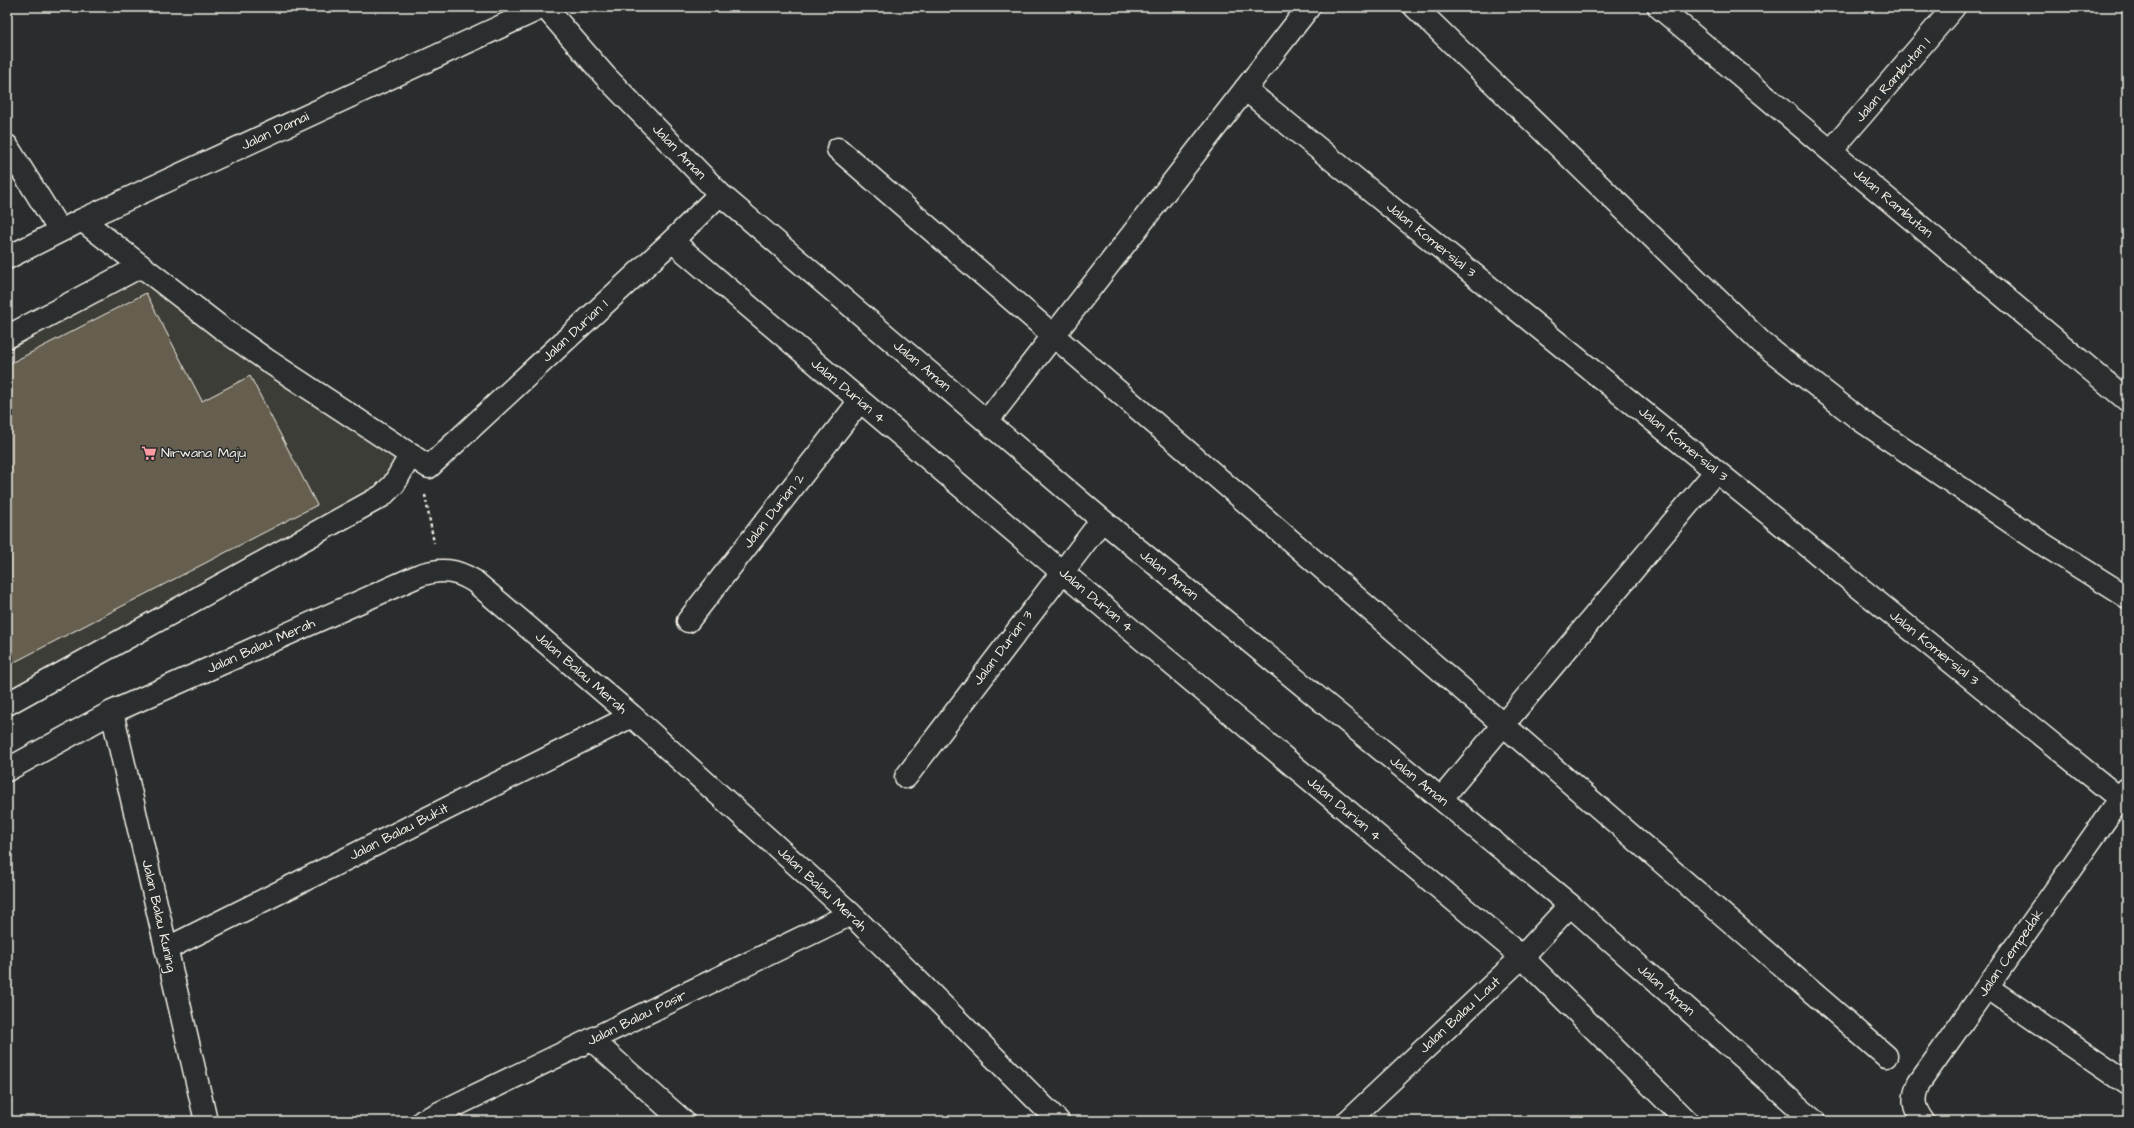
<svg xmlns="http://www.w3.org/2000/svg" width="2134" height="1128" font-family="'Architects Daughter',sans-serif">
<rect width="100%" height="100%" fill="#2a2d2e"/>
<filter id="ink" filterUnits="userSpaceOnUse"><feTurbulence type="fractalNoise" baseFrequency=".025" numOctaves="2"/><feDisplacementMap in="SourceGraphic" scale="8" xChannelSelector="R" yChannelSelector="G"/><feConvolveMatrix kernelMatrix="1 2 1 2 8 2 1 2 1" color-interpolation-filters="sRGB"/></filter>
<g filter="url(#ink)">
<path fill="#3c3c38" d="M139 254 228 326 405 446 387 479 373 494 7 697V325Z"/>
<path fill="#665e4f" stroke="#f4f1e8" d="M146 293 202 401 250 376 317 505 7 666V365Z"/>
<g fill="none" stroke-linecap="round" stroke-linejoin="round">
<g stroke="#f4f1e8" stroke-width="25">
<path id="minor" d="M545 7 605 76 720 194 1102 520 1570 905 1814 1121
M1415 7 1762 343 1859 419 2043 544 2127 597
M1659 7 2127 400
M1245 89 2120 799
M7 146 60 231
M838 149 1886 1056
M1831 151 1954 7
M82 220 224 330 268 361 429 467 672 241 720 194
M672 241 1062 572 1522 957 1687 1121
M7 258 82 220 543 7
M7 337 141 266
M987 421 1309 7
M688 621 860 401
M7 704 382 496 394 484 411 454
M112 712 206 1121
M7 770 112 712 420 575C441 568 456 570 474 581L632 716 851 914 1058 1121
M906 777 1102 520
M1441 799 1716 471
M166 949 632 716
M1987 987 2127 1083
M592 1040 683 1121
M423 1121 851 914
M1348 1121 1522 957 1570 905
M1923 1121C1913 1108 1912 1098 1919 1083L2127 789"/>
</g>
<path stroke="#f4f1e8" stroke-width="2.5" stroke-dasharray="3 3" stroke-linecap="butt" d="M425 495 434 543"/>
<use href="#minor" stroke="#2a2d2e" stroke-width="22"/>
</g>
</g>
<defs>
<g id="supermarket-bare" transform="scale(1.2)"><path d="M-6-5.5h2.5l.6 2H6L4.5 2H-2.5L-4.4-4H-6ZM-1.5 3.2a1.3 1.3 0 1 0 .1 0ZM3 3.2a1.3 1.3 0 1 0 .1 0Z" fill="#ff9aa2" stroke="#2a2d2e" stroke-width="2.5" paint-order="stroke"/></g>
</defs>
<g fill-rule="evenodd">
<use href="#supermarket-bare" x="149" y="453"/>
</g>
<g text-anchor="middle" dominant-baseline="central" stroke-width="3" stroke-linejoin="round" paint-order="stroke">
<g font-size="14" fill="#f4f1e8" stroke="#2a2d2e">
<text transform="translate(1893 80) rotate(-49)">Jalan Rambutan 1</text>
<text transform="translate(275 131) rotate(-25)">Jalan Damai</text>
<text transform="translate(679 152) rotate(46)">Jalan Aman</text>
<text transform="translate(1893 203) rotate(40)">Jalan Rambutan</text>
<text transform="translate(1431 240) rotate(39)">Jalan Komersial 3</text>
<text transform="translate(575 331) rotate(-43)">Jalan Durian 1</text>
<text transform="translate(922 366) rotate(40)">Jalan Aman</text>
<text transform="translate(848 391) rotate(40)">Jalan Durian 4</text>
<text transform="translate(1683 444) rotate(39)">Jalan Komersial 3</text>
<text transform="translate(774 511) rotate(-52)">Jalan Durian 2</text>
<text transform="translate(1169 575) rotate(39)">Jalan Aman</text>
<text transform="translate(1096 600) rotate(40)">Jalan Durian 4</text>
<text transform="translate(261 646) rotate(-24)">Jalan Balau Merah</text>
<text transform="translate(1003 648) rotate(-53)">Jalan Durian 3</text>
<text transform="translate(1934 648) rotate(39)">Jalan Komersial 3</text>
<text transform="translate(581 673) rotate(41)">Jalan Balau Merah</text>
<text transform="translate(1419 781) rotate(39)">Jalan Aman</text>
<text transform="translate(1344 809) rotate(40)">Jalan Durian 4</text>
<text transform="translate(399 832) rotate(-27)">Jalan Balau Bukit</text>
<text transform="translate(822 889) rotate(43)">Jalan Balau Merah</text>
<text transform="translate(159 916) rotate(77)">Jalan Balau Kuning</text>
<text transform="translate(2011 953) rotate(-55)">Jalan Cempedak</text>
<text transform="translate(1666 990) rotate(41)">Jalan Aman</text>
<text transform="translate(1460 1015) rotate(-43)">Jalan Balau Laut</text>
<text transform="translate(637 1018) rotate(-26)">Jalan Balau Pasir</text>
</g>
<g font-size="14" fill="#f4f1e8" stroke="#2a2d2e" text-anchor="start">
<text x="161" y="453">Nirwana Maju</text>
</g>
</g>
<rect width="2134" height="1128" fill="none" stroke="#2a2d2e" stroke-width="24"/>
<rect x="12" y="12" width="2110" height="1104" fill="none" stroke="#f4f1e8" stroke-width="1.5" filter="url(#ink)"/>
</svg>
